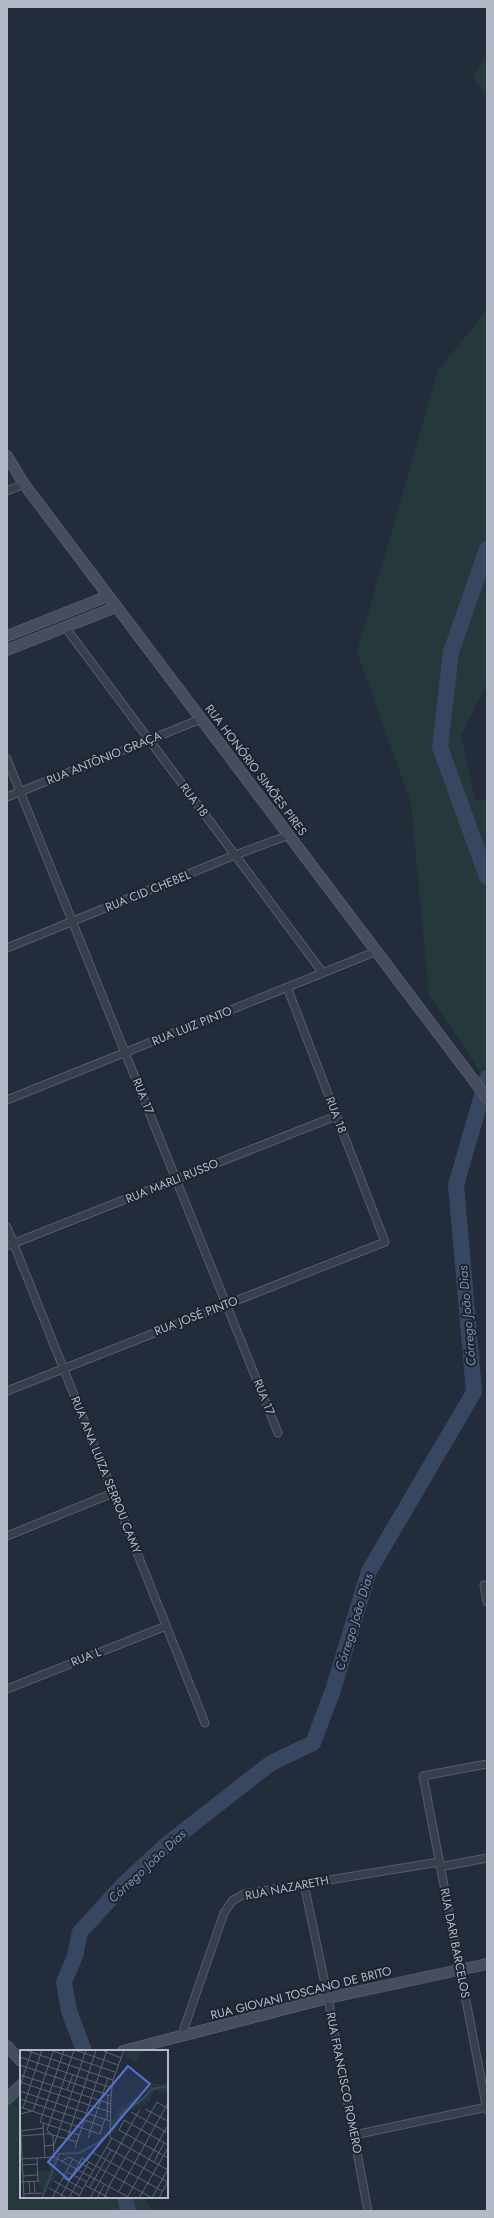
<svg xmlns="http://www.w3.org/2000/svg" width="494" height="2218" font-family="Jost,sans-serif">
<rect width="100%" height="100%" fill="#232c3b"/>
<path fill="#25383c" d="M487 52V98L473 78Z
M487 310V684L461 735 475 801 487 799V1082L429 995 411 803 357 652 438 370Z
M21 2094V2197H143L155 2211H7V2102Z"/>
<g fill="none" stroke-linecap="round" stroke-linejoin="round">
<path stroke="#374762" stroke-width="16" d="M487 549 451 652 440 747 487 877
M84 2051 69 2011 64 1982 75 1956 80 1932 124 1884 166 1845 271 1763 313 1743 333 1690 369 1571 474 1392 456 1185 487 1078
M125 2197 128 2211"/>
<g stroke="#555c69" stroke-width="9">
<path id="street" d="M7 491 24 484
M65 627 323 973
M7 759 278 1433
M7 797 201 719
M7 948 235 855 289 835
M7 1100 377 951
M7 1227 205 1723
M7 1246 336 1116
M7 1391 385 1242 287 987
M7 1536 113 1493
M487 1585H484L487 1602
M7 1689 166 1626
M487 1764 423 1776 487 2110
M440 1867 487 1858
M304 1884 328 1998 368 2211
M181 2037 224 1913 232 1901 244 1894 439 1862
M354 2135 487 2107"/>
</g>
<g stroke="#555c69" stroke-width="12">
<path id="secondary" d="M7 456 24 484 487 1098
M7 636 108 596
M7 650 116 607
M7 2046 21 2061
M123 2051 328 1998 487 1964
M7 2099 21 2085"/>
</g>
<use href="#street" stroke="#373e4c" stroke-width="7"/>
<use href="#secondary" stroke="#454d5e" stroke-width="10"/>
</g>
<g text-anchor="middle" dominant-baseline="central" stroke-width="4" stroke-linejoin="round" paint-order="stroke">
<g font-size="12" fill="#b3b9c7" stroke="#1c2430">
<text transform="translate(104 758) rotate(-22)">RUA ANTÔNIO GRAÇA</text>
<text transform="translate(256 770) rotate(53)">RUA HONÓRIO SIMÕES PIRES</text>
<text transform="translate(194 800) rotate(53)">RUA 18</text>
<text transform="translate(148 891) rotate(-22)">RUA CID CHEBEL</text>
<text transform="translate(192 1026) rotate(-22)">RUA LUIZ PINTO</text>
<text transform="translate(143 1096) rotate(68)">RUA 17</text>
<text transform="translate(336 1115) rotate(69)">RUA 18</text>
<text transform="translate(172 1181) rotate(-22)">RUA MARLI RUSSO</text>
<text transform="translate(196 1316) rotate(-21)">RUA JOSÉ PINTO</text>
<text transform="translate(264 1397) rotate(68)">RUA 17</text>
<text transform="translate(106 1475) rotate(68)">RUA ANA LUIZA SERROU CAMY</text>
<text transform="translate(86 1657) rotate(-22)">RUA L</text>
<text transform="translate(287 1888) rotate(-11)">RUA NAZARETH</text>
<text transform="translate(455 1943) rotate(79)">RUA DARI BARCELOS</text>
<text transform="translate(301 1993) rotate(-14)">RUA GIOVANI TOSCANO DE BRITO</text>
<text transform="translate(344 2083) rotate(79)">RUA FRANCISCO ROMERO</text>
</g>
<g font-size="13" font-style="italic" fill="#7b8eae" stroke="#1c2430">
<text transform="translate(467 1316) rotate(-95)">Córrego João Dias</text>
<text transform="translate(354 1622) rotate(-73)">Córrego João Dias</text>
<text transform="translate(147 1866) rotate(-43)">Córrego João Dias</text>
</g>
</g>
<g transform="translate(20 2050)">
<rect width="148" height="148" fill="#232c3b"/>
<path d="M108 0H122L117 12 105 8ZM132 34H148V42L142 44 136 40 131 45 130 52 102 64 100 68 102 69 98 72 95 82H90L91 75 100 57 114 48 124 46 126 36ZM32 107 37 109 33 120 39 124 23 142 18 133V125H14L17 121H29L30 118 26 112Z" fill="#25383c"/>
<path fill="none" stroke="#374762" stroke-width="2" d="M22 148 39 104 59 103 78 93 94 78 104 61 123 49 132 39 148 36"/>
<path fill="none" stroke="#5d6473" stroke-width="1" d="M5 0 93 30M30 0 95 22M44 0 20 72 59 85M55 0 98 15M81 0 101 8M0 7 92 38M0 15 44 30 54 0M0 25 91 54M0 32 90 62M0 36 12 0M47 40 53 24M0 41 90 71M91 46 93 30 104 0M0 49 82 76M0 57 80 84 85 69M3 58 22 0M125 59 148 71M13 61 33 2M111 62 148 83M0 64 4 148M0 64 12 61M87 70 88 45M23 73 25 108M1 81 23 78M26 83 57 92M1 86 25 84M68 88 88 28M47 89 76 0M148 95 104 70 99 80 148 108M24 96 34 95 66 0M86 97 148 132M55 98 87 0M17 108 18 131M0 109 34 107M42 111 49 107 60 113M67 111 72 102 142 141M134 112 144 93M60 113 73 120M2 115 17 114M47 122 67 132M3 126 18 125M70 126 92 88M43 128 63 139M14 131 15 143M34 131 59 145M80 131 120 59M0 132 19 131M9 132 10 144M65 135 89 148M89 136 137 52 148 59M70 137 91 100M29 138 47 148M99 141 148 53M4 144 22 143M108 146 148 75M32 148 53 109M40 148 62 108 132 148M49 148 69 112M58 148 70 126M70 148 80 131M77 148 84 135M84 148 89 137M110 148 34 107 33 86 27 80 44 30 91 46 90 87 148 120M119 148 148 98M132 148 148 119M139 148 148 131"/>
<path fill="#5273d2" fill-opacity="0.15" stroke="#5273d2" stroke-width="2" d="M108 16 130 34 49 130 28 112Z"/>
<rect width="148" height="148" fill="none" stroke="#b3b9c7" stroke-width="2"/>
</g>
<rect width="494" height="2218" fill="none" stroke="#b3b9c7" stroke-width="16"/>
</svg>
